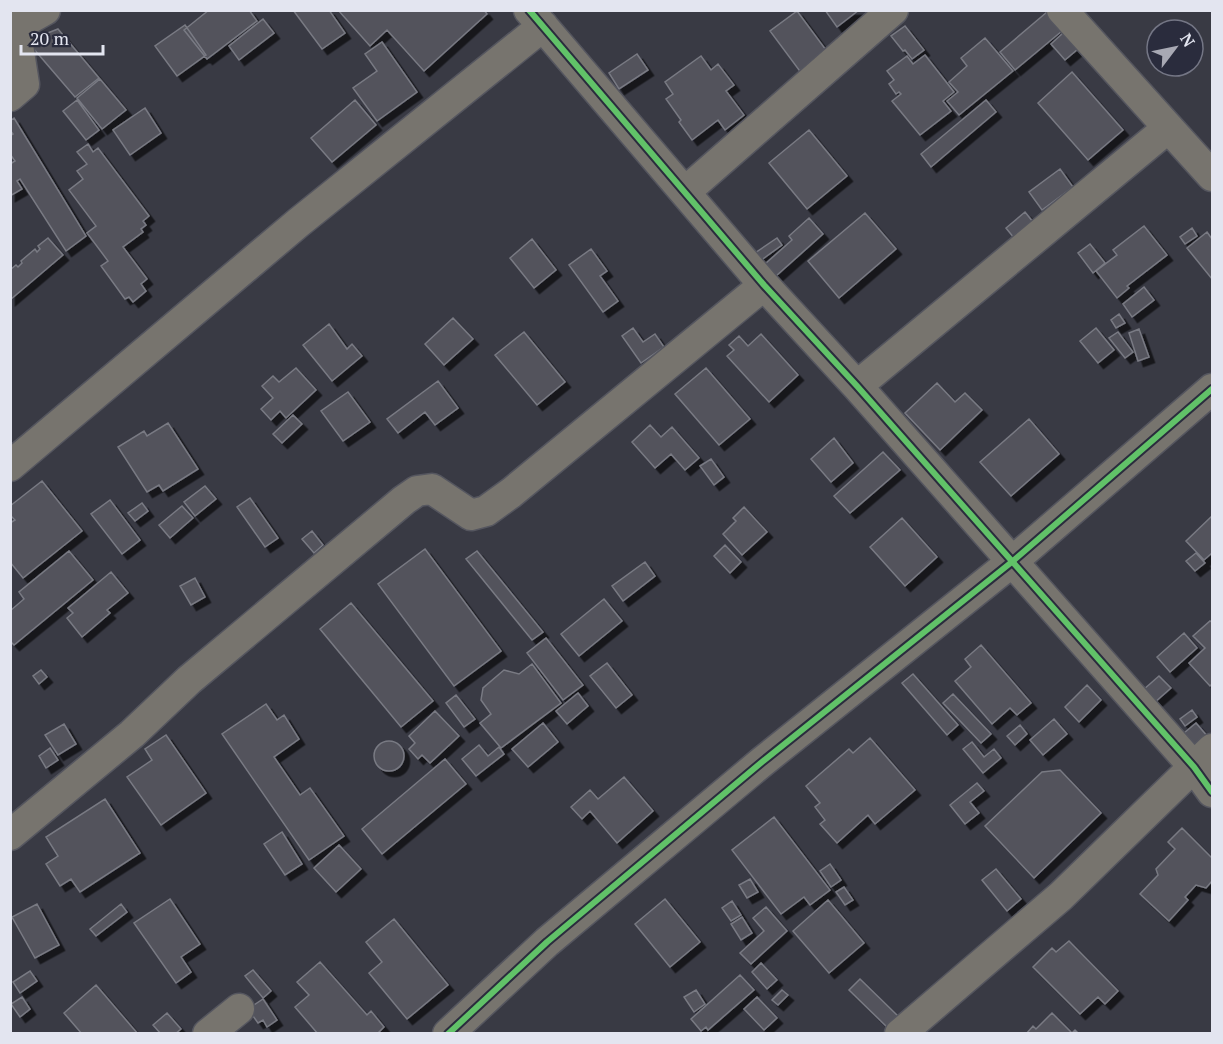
<svg xmlns="http://www.w3.org/2000/svg" width="1223" height="1044" font-family="'PT Serif',serif">
<defs>
<filter id="shadow"><feDropShadow dx="5.5" dy="5.5" stdDeviation="0" flood-color="#0009"/></filter>
</defs>
<rect width="100%" height="100%" fill="#393a44"/>
<path fill="#52535c" stroke="#797a83" stroke-width="1.5" filter="url(#shadow)" d="M209 10H249L257 21 207 59 184 30Z
M293 10H329L345 33 322 49Z
M338 10H484L487 14 424 71 387 30 370 46Z
M825 10H859L837 27Z
M797 11 829 54 802 74 770 31Z
M1047 12 1062 31 1015 70 1000 52Z
M263 19 274 33 239 60 229 46Z
M185 25 206 55 177 76 155 46Z
M905 26 924 50 912 59 905 50 903 51 891 36Z
M58 29 99 78 75 97 27 41Z
M1063 33 1078 49 1065 60 1051 44Z
M985 38 1013 71 959 115 947 101 958 92 949 82 967 66 961 58Z
M382 42 417 92 377 121 353 88 377 71 365 54Z
M637 54 648 70 619 89 609 73Z
M925 55 954 92 943 101 951 111 920 135 892 101 901 94 899 92 896 94 889 84 894 80 887 71 907 56 913 64Z
M701 56 711 70 718 64 734 85 726 91 744 115 725 130 718 120 692 140 679 122 681 120 666 99 673 94 665 82Z
M1072 72 1123 130 1088 160 1038 103Z
M100 79 126 110 102 129 77 98Z
M77 100 99 130 86 140 63 111Z
M355 100 376 125 332 162 311 138Z
M986 100 996 112 931 167 921 154Z
M145 108 161 133 130 155 113 130Z
M14 118 86 236 66 251 20 179 17 181 22 189 10 196V164L15 161 10 154V136L13 134 10 130V121Z
M809 130 847 176 807 209 769 163Z
M88 144 93 152 98 148 149 216 143 221 146 225 141 229 143 232 123 247 147 279 141 284 146 291 133 302 129 297 125 299 101 266 108 261 87 233 96 226 69 190 83 179 77 171 87 164 77 152Z
M1060 169 1073 187 1042 210 1029 192Z
M1025 212 1033 222 1014 238 1006 228Z
M865 213 896 249 839 298 808 261Z
M809 218 823 234 776 276 765 264 792 240 789 236Z
M1144 226 1167 255 1127 286 1129 288 1117 298 1096 271 1117 255 1113 250Z
M1192 228 1197 236 1185 244 1180 237Z
M1207 232 1212 239V279L1187 248Z
M48 238 63 255 10 300V270L16 265 18 267 22 263 21 261 35 249 37 252 40 249 38 246Z
M777 238 782 245 760 261 755 253Z
M532 239 556 270 534 288 510 258Z
M1090 244 1105 263 1093 273 1078 253Z
M591 249 607 271 600 276 618 301 603 312 569 265Z
M1144 287 1154 300 1132 317 1123 304Z
M1119 314 1125 323 1116 328 1111 320Z
M453 318 473 339 444 365 425 344Z
M329 324 347 349 352 344 362 356 332 381 303 345Z
M633 328 643 342 655 334 664 347 641 363 622 336Z
M1096 328 1114 350 1098 363 1080 341Z
M1139 329 1149 357 1138 361 1129 333Z
M524 332 565 382 537 405 495 355Z
M1118 332 1133 352 1125 358 1109 338Z
M761 334 798 375 769 402 727 356 734 350 729 345 739 336 748 346Z
M296 368 316 390 286 418 280 411 271 420 261 409 273 398 262 386 273 376 279 382Z
M706 368 750 419 719 445 675 394Z
M438 381 458 408 435 425 425 412 398 433 387 419Z
M937 383 955 402 965 393 982 410 940 450 905 413Z
M348 392 370 422 343 441 321 411Z
M293 415 302 424 282 443 273 434Z
M1029 419 1059 454 1011 496 980 462Z
M168 423 198 469 163 491 159 485 147 492 118 447 144 431 147 436Z
M650 425 661 437 672 427 699 458 685 470 671 454 655 468 632 442Z
M834 438 853 463 831 482 811 459Z
M883 452 900 470 850 513 834 496Z
M711 459 724 477 714 485 700 466Z
M42 481 82 531 23 578 10 562V523L15 520 10 515V506Z
M205 486 216 499 195 516 184 502Z
M250 498 278 538 265 547 237 507Z
M110 500 140 540 122 554 91 514Z
M142 503 148 511 135 521 128 513Z
M182 506 193 518 170 538 159 525Z
M744 507 767 532 742 555 723 534 736 521 733 518Z
M1212 516V553L1204 560 1186 541Z
M902 518 937 557 905 586 870 547Z
M312 531 323 545 314 553 302 539Z
M725 545 741 562 730 573 714 556Z
M425 549 501 651 454 686 378 584Z
M69 551 93 580 14 645 10 641V611L24 599 19 592Z
M477 551 543 632 532 640 466 559Z
M1196 553 1205 563 1195 571 1186 561Z
M645 562 655 576 623 601 612 586Z
M111 572 128 593 107 610 110 613 82 637 67 618 73 613 68 608Z
M195 578 205 597 191 605 180 586Z
M604 599 622 621 579 656 561 634Z
M351 603 433 701 401 727 320 629Z
M1210 621 1212 622V684L1210 686 1189 663 1205 648 1193 636Z
M1184 633 1197 648 1170 672 1157 657Z
M546 638 583 685 563 700 527 653Z
M981 645 1031 703 1017 715 1010 708 992 724 955 681 971 667 965 659Z
M607 663 632 695 616 708 590 676Z
M532 664 561 703 501 748 480 723 491 714 481 700 483 688 504 670 519 674Z
M41 670 47 677 39 684 33 676Z
M913 674 958 725 947 735 902 683Z
M1159 676 1171 688 1154 703 1143 690Z
M1087 685 1101 700 1079 722 1065 707Z
M578 693 588 706 567 724 556 711Z
M953 694 991 734 981 743 943 703Z
M456 695 475 719 464 727 446 703Z
M266 704 277 720 284 715 299 739 274 757 300 795 310 788 344 836 309 860 222 734Z
M1192 710 1197 717 1185 726 1180 719Z
M435 711 459 736 430 763 422 755 418 759 409 749 415 743 409 736Z
M1054 719 1067 734 1043 755 1030 740Z
M543 723 558 742 528 767 512 749Z
M1196 723 1208 737 1195 747 1184 733Z
M64 724 76 744 58 755 45 735Z
M1020 725 1027 734 1015 745 1007 736Z
M166 735 206 793 161 825 127 777 152 760 145 749Z
M870 738 915 790 875 824 868 815 837 843 820 824 825 820 815 807 820 803 806 786 849 749 853 753Z
M374 756a15 15 0 1 1 30 0a15 15 0 1 1-30 0Z
M972 742 984 757 994 749 1001 758 983 773 963 749Z
M479 745 488 756 499 747 504 754 476 776 462 759Z
M50 748 58 760 46 768 39 756Z
M445 759 466 784 382 854 362 829Z
M1060 770 1101 813 1034 878 985 826 1042 772Z
M624 777 653 811 617 843 590 811 582 819 571 807 590 790 598 799Z
M977 783 984 791 970 802 979 813 965 824 950 805Z
M105 799 140 853 80 892 71 879 60 886 46 864 58 856 46 837Z
M774 817 830 890 810 905 804 897 781 914 732 850Z
M1182 828 1212 858V881L1206 888 1196 885 1185 897 1188 900 1169 921 1140 894 1158 875 1156 869 1175 849 1168 842Z
M282 832 302 864 285 875 264 844Z
M339 845 361 869 336 892 314 868Z
M830 864 841 880 831 887 820 871Z
M996 869 1021 899 1007 911 982 880Z
M750 879 758 892 747 898 739 885Z
M844 887 853 900 845 905 836 892Z
M170 899 200 944 181 957 191 972 176 983 134 923Z
M665 899 700 942 670 967 635 924Z
M828 900 864 943 829 973 793 931Z
M732 901 741 915 731 921 722 908Z
M37 904 59 945 35 958 12 917Z
M121 904 127 912 96 936 90 929Z
M766 907 787 931 751 964 740 953 764 931 753 918Z
M742 917 752 933 741 940 731 924Z
M394 919 448 985 407 1019 369 973 382 962 366 942Z
M1069 941 1118 991 1105 1004 1098 997 1080 1014 1033 967 1052 948 1056 952Z
M320 962 367 1015 371 1011 384 1027 377 1034H318L295 1007 309 995 297 982Z
M761 963 777 980 767 989 752 972Z
M253 970 271 991 263 998 245 976Z
M30 971 37 981 20 993 13 982Z
M740 975 754 990 708 1030 706 1027 701 1031 691 1019Z
M860 979 899 1017 888 1028 849 990Z
M96 985 138 1034H82L64 1013Z
M696 990 705 1004 694 1012 684 997Z
M782 990 788 995 778 1005 772 1000Z
M22 997 30 1009 20 1017 11 1004Z
M757 997 777 1018 764 1030 744 1009Z
M263 999 277 1020 267 1027 263 1020 258 1023 248 1009Z
M167 1013 181 1029 175 1034H161L153 1025Z
M1052 1013 1072 1033 1075 1030 1079 1034H1026L1033 1026 1036 1029Z"/>
<g fill="none" stroke-linecap="round" stroke-linejoin="round">
<g stroke="#55565f" stroke-width="33">
<path id="minor" d="M529 10 764 285 857 386 1194 767 1212 792
M1062 10 1212 176
M10 96 24 84 17 39 22 23 45 10
M685 192 893 10
M857 386 1168 128
M10 466 298 223 543 26
M10 835 132 734 189 680 404 500 417 491 432 489 471 515 486 511 511 493 764 285
M208 1034 239 1009
M448 1034 547 942 762 762 1013 561 1212 389
M900 1034 1061 896 1212 749"/>
</g>
<use href="#minor" stroke="#77746e" stroke-width="30"/>
<g stroke="#2a2c3d" stroke-width="10">
<path id="cycleway" d="M529 10 764 285 857 386 1194 767 1212 792
M448 1034 547 942 762 762 1013 561 1212 389"/>
</g>
<use href="#cycleway" stroke="#61c268" stroke-width="6"/>
</g>
<rect width="1223" height="1044" fill="none" stroke="#e3e5f0" stroke-width="24"/>
<g transform="translate(1175 48) rotate(58)"><circle r="28" fill="#2a2c3d" stroke="#747685" stroke-width="1.5"/>
<path d="M0-4.5L10 22L0 15L-10 22Z" fill="#a8a9b4"/>
<text y="-9" font-size="16" font-weight="bold" text-anchor="middle" fill="#e3e5f0">N</text>
</g>
<path d="M21 45v9h82v-9" fill="none" stroke="#e3e5f0" stroke-width="3"/>
<text x="30" y="45" font-size="18" fill="#e3e5f0" stroke="#2a2c3d" stroke-width="4.5" paint-order="stroke">20 m</text>
</svg>
